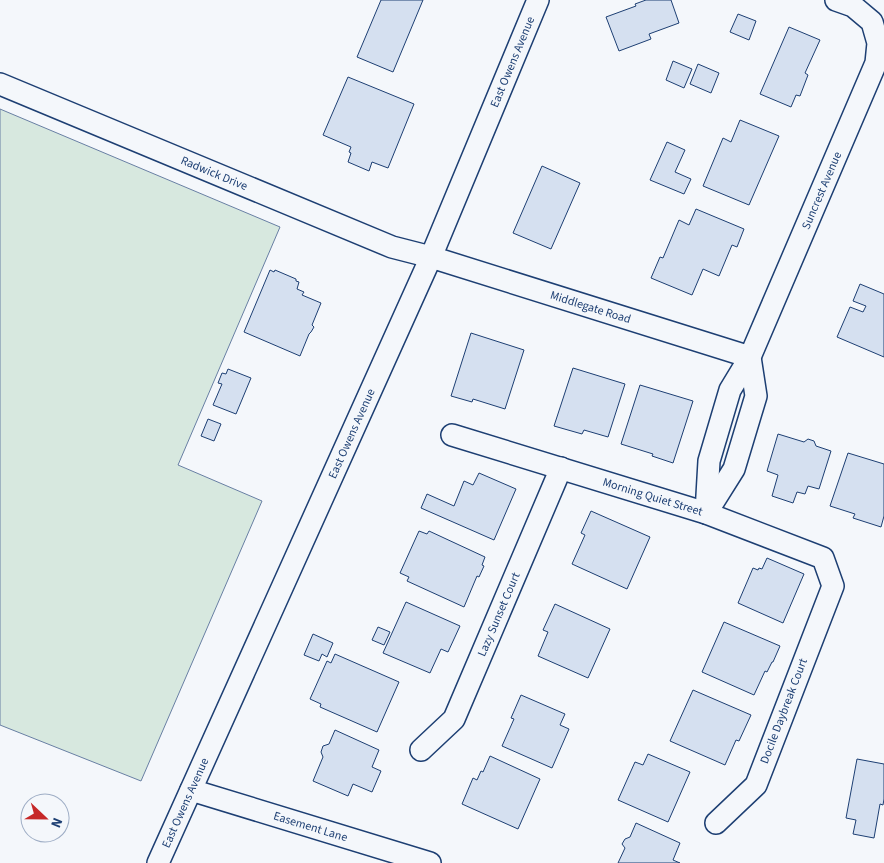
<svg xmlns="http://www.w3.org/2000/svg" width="884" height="863" font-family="'Source Sans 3',sans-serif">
<rect width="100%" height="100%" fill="#f4f7fb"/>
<path fill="#d7e8df" stroke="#687fa3" d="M0 109 280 227 178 465 262 501 141 781 0 725Z"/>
<path fill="#d5e0f0" stroke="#1d3f73" d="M381 0H423L393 72 357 57Z
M646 0H671L679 23 649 34 651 39 619 51 606 17 636 6 635 4Z
M738 14 756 21 749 40 730 32Z
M789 27 820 40 805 73 808 75 800 96 796 95 791 107 760 94Z
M673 61 692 69 684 88 666 80Z
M698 64 719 73 711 93 690 84Z
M348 77 414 104 388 168 372 162 369 171 348 162 351 153 349 152 351 147 323 135Z
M740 120 779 136 749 205 703 186 723 138 731 142Z
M667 142 685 150 675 172 691 179 684 194 650 180Z
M542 166 580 183 551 249 513 233Z
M696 209 744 229 737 247 732 245 719 276 703 269 692 295 651 278 660 257 663 258 679 220 689 225Z
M270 270 274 272 275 270 296 279V281L299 282 297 289 304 292 302 295 321 303 312 325 314 327 311 332 309 334 300 356 244 332Z
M860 284 884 294V357L837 337 850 307 863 312 866 306 853 301Z
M471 333 524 350 505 409 473 399 472 402 451 396Z
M573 368 625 384 608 437 584 430 582 434 554 426Z
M228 369 251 378 236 414 213 405 222 384 218 383 222 373 226 374Z
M640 385 693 401 673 463 652 456 653 454 621 444Z
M208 419 221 424 214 441 201 436Z
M778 434 804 442 808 439 814 441 816 446 831 451 819 489 808 486 805 494 797 492 793 503 772 496 778 475 767 471Z
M848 453 884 464V516L881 527 853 518 855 514 830 506Z
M479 473 516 489 494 540 421 508 427 494 454 506 464 481 473 485Z
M591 511 650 537 627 589 572 564 585 535 581 533Z
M419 531 427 534 429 531 485 557 482 565 484 566 479 577 477 576 464 607 407 581 409 577 400 573Z
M767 558 804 574 783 623 738 603 753 568 758 570 759 568 762 569Z
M406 602 460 626 448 652 441 649 430 673 383 653Z
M555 604 610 629 588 678 538 656 548 632 543 630Z
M724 622 780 646 773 662H772L767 672 765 671 754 695 702 672Z
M378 627 390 632 384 645 372 640Z
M313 634 333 643 327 657 322 654 319 661 304 655Z
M335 654 399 682 377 732 320 707 321 704 310 699 327 661 331 663Z
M693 690 751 715 739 741 736 740 725 765 670 741Z
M521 695 565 714 560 725 569 729 552 768 502 746 514 719 511 718Z
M335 730 379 750 372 767 381 771 372 792 353 784 348 796 313 781 323 757 321 752 323 746 329 744Z
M648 754 690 772 668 822 618 800 635 762 643 765Z
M490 756 540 779 518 829 462 804 473 778 477 780 481 771 483 772Z
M857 759 884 764V799L883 805 880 804 874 838 853 834 856 820 846 818Z
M636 823 680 843 673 860 680 863H618L625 848 622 844 625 839 630 837Z"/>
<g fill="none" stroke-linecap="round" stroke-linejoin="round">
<g stroke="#1d3f73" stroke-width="24">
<g id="minor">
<path id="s1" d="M0 84 392 247 431 257 750 357"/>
<path id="s2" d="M452 435 706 513 823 558 833 586 756 785 716 823"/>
<path d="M707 512 734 469 756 396 750 357"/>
<path id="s3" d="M706 513 709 461 730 390 750 357 876 63 878 43 872 22 853 6 836 0"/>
<path id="s4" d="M421 750 454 719 561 468"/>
<path id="s5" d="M191 790 430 863"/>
<path id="s6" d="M158 863 431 257 538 0"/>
</g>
</g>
<use href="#minor" stroke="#f4f7fb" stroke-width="21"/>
</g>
<g text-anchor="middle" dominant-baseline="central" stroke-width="4" stroke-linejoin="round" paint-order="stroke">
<g font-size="12" fill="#1d3f73" stroke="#f4f7fb">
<text stroke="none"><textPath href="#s6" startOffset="876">East Owens Avenue</textPath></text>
<text stroke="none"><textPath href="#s1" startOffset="232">Radwick Drive</textPath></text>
<text stroke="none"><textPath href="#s3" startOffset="346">Suncrest Avenue</textPath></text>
<text stroke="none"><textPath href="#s1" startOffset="632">Middlegate Road</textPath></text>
<text stroke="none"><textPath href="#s6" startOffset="471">East Owens Avenue</textPath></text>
<text stroke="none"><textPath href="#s2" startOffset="210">Morning Quiet Street</textPath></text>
<text stroke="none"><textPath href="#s4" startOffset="159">Lazy Sunset Court</textPath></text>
<text transform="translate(784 711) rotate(-69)">Docile Daybreak Court</text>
<text stroke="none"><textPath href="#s6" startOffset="66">East Owens Avenue</textPath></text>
<text stroke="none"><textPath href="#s5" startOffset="125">Easement Lane</textPath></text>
</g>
</g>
<g transform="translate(45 818) rotate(112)"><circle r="24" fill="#f4f7fb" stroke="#9eadc5"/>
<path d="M0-4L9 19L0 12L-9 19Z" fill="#c62828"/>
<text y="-8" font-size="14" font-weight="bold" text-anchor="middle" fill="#1d3f73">N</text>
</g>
</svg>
